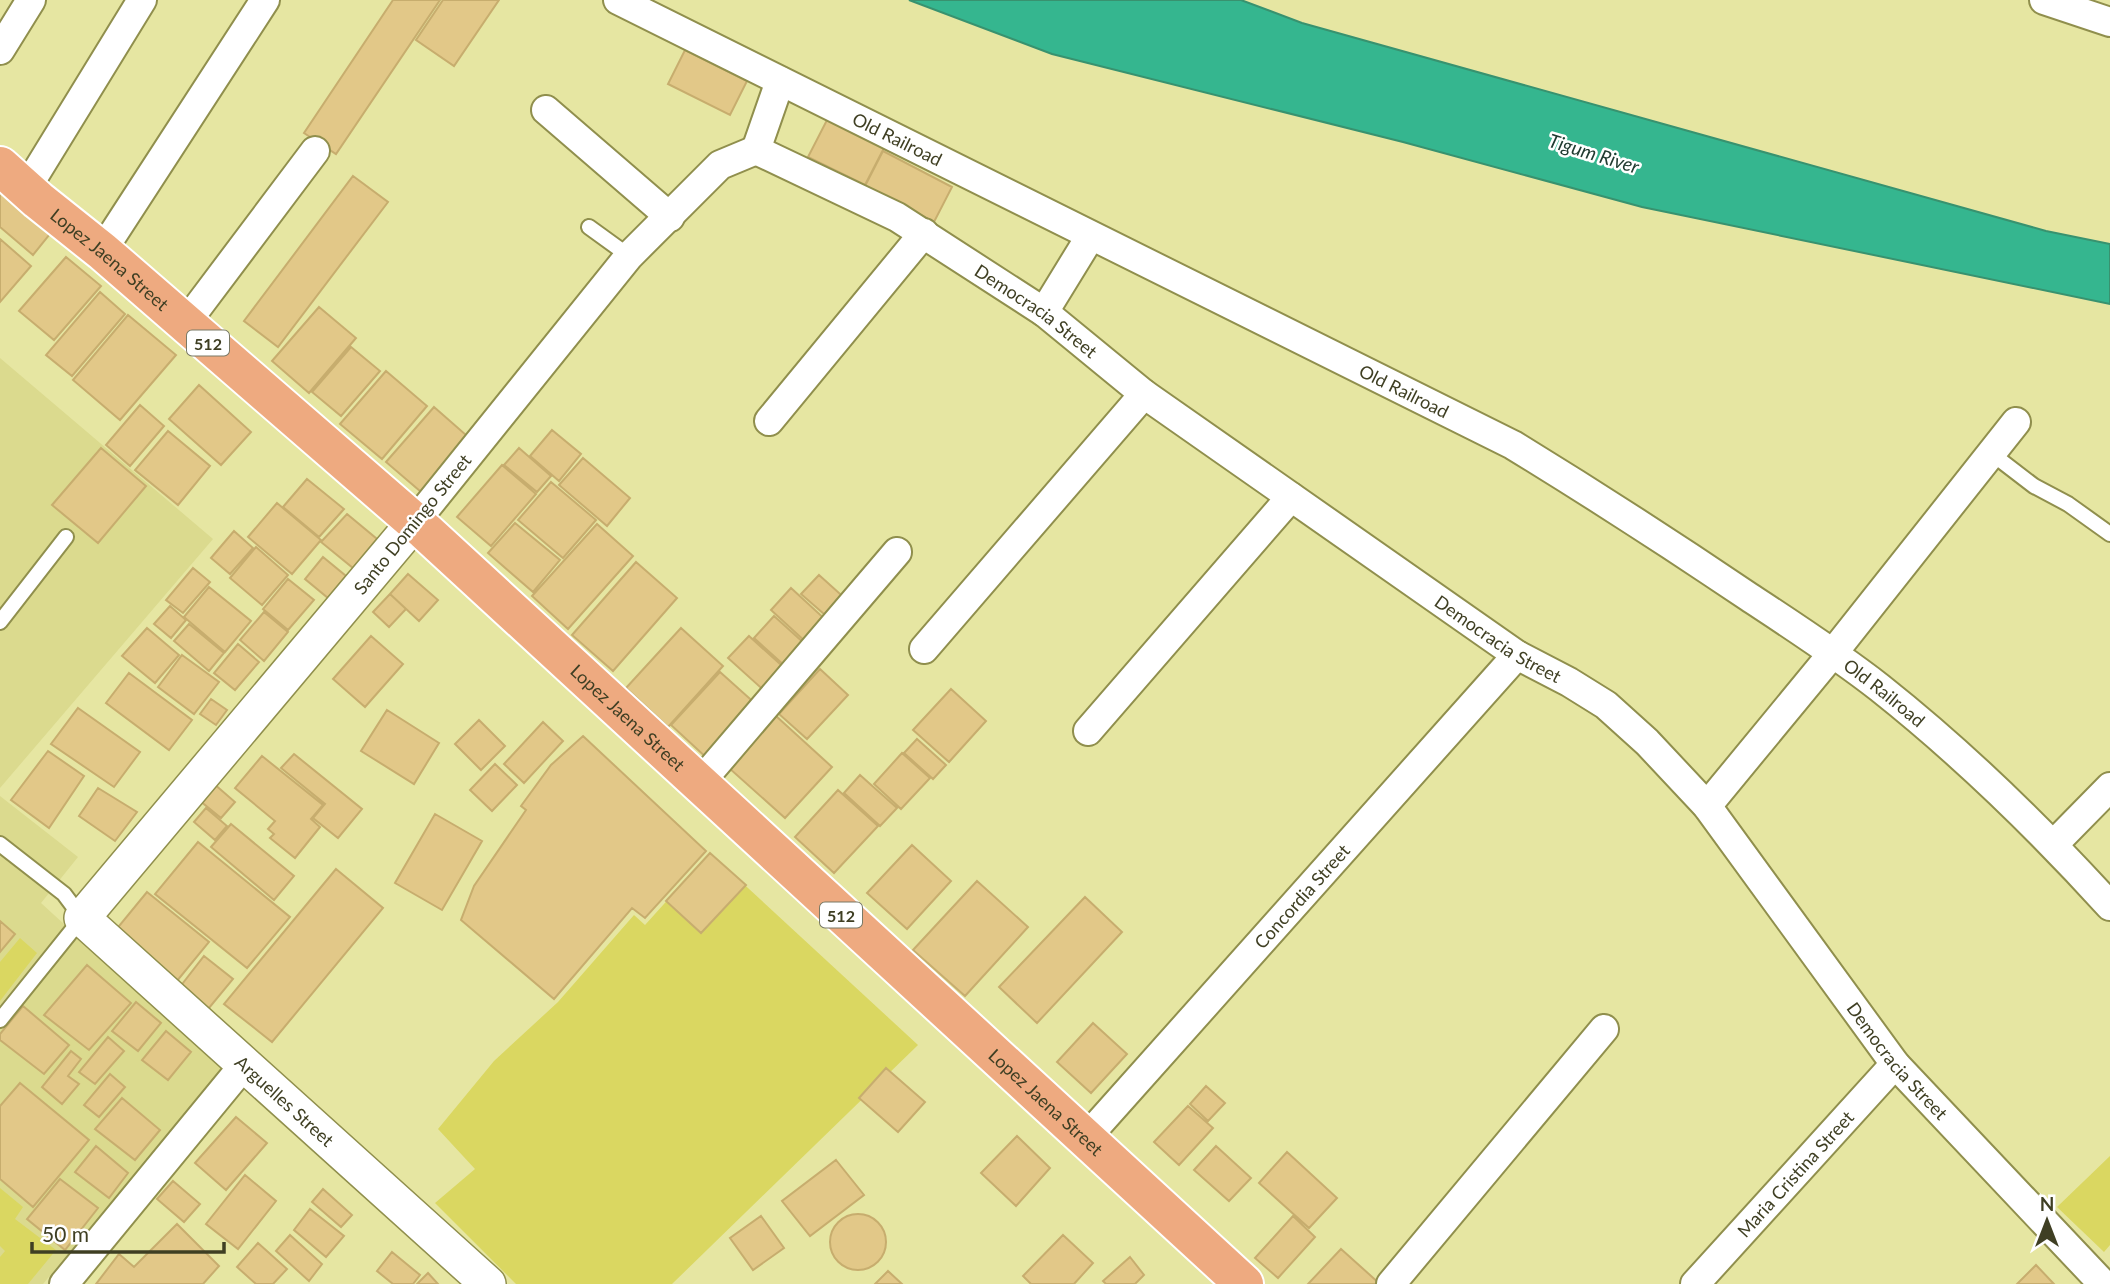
<svg xmlns="http://www.w3.org/2000/svg" width="2110" height="1284" font-family="Lato,sans-serif">
<rect width="100%" height="100%" fill="#e6e6a2"/>
<path fill="#dbda8e" d="M0 358 213 539 0 788Z
M0 796 78 857 41 903 222 1069 43 1284H0Z"/>
<path fill="#dad761" d="M710 853 918 1045 672 1284H516L435 1203 475 1169 438 1129 494 1061 558 1002 634 915 645 925Z
M20 938 37 953 0 1001V962Z
M2110 1156V1245L2104 1252 2057 1207Z
M0 1188 23 1207 15 1219 56 1250 28 1284H0V1257L5 1251 0 1246Z"/>
<path fill="#35b68f" stroke="#38926f" stroke-width="2" d="M909 0H1241L1302 23 2046 231 2110 244V304L1642 207 1403 142 1052 54Z"/>
<path fill="#e2c888" stroke="#c7ad6e" stroke-width="2" d="M393 0H440L336 154 304 133Z
M443 0H499L454 66 416 40Z
M685 50 747 81 730 115 668 84Z
M827 120 884 148 865 185 808 157Z
M883 151 952 187 934 222 865 186Z
M353 176 388 202 278 347 244 321Z
M0 192 50 234 33 255 0 227Z
M0 239 31 266 0 302Z
M66 257 101 286 54 340 19 311Z
M100 292 125 314 72 376 46 355Z
M319 307 356 338 309 393 272 361Z
M128 315 176 355 120 420 73 380Z
M351 347 380 371 341 416 312 392Z
M386 371 427 406 382 459 340 424Z
M199 385 251 432 221 465 169 419Z
M140 405 164 426 130 466 106 445Z
M434 407 474 442 427 497 386 462Z
M552 430 581 454 559 481 530 456Z
M168 431 210 466 178 505 135 470Z
M101 448 146 486 98 543 52 505Z
M519 448 551 476 537 492 504 465Z
M583 458 630 498 607 526 559 485Z
M502 465 536 494 491 546 457 517Z
M307 479 344 509 319 537 283 507Z
M551 482 596 520 563 558 518 520Z
M277 503 321 540 292 574 248 537Z
M347 514 377 539 353 568 321 542Z
M515 523 560 560 533 592 488 553Z
M597 524 633 556 568 629 532 596Z
M234 531 253 548 230 574 211 558Z
M256 547 288 575 262 605 230 578Z
M323 557 346 576 328 598 305 579Z
M636 562 677 598 613 671 572 635Z
M193 568 210 582 183 613 166 600Z
M408 574 438 600 419 621 390 594Z
M819 575 849 602 832 621 801 594Z
M288 579 314 600 288 630 263 609Z
M209 587 251 621 225 652 184 617Z
M791 588 828 622 808 644 771 610Z
M390 594 406 609 389 627 373 612Z
M170 606 186 620 171 638 154 624Z
M264 612 288 632 264 661 240 640Z
M774 616 805 644 785 666 754 638Z
M189 624 224 653 209 671 174 641Z
M147 628 179 655 155 683 122 656Z
M681 628 723 666 668 727 626 688Z
M371 636 403 664 365 707 333 679Z
M749 636 790 673 769 695 728 658Z
M238 644 259 662 235 690 214 673Z
M182 655 219 682 194 714 158 687Z
M820 669 848 695 807 739 779 714Z
M720 672 758 706 709 760 671 725Z
M129 673 192 720 169 750 106 703Z
M951 689 986 721 949 762 913 730Z
M211 699 227 710 216 725 200 714Z
M78 708 140 752 114 787 51 744Z
M387 710 439 743 414 784 361 751Z
M776 716 832 767 785 818 729 768Z
M479 720 505 746 481 770 455 744Z
M543 722 563 741 524 783 504 764Z
M583 736 706 851 645 918 632 908 554 999 461 920 474 886 526 810 521 806 551 765Z
M917 739 946 765 933 779 904 753Z
M48 751 84 776 49 828 11 800Z
M902 753 930 778 901 809 874 784Z
M294 754 362 809 338 838 313 818 325 804 281 768Z
M262 756 323 805 311 819 320 827 295 858 270 838 274 834 268 829 275 821 235 788Z
M495 764 517 785 492 811 470 790Z
M860 775 897 808 880 826 844 793Z
M213 783 235 802 221 818 199 800Z
M98 788 137 812 115 841 79 816Z
M838 790 878 826 834 873 795 837Z
M206 808 227 826 215 840 194 822Z
M435 814 482 841 442 910 395 883Z
M231 824 294 876 274 900 211 847Z
M198 842 290 917 247 968 155 894Z
M912 845 951 881 907 929 867 893Z
M710 853 746 885 701 933 666 901Z
M336 869 383 908 272 1042 224 1004Z
M977 881 1028 927 965 996 913 950Z
M147 892 209 942 172 987 110 937Z
M1085 897 1122 932 1037 1023 999 987Z
M0 921 15 934 0 952Z
M204 956 233 979 204 1014 176 992Z
M87 965 131 1003 89 1050 44 1015Z
M136 1002 161 1023 138 1051 112 1031Z
M23 1006 69 1045 44 1074 0 1040V1034Z
M1093 1023 1127 1054 1091 1093 1057 1062Z
M166 1031 191 1052 168 1080 142 1060Z
M108 1037 124 1051 95 1084 79 1072Z
M71 1051 81 1059 68 1076 79 1084 62 1104 42 1087Z
M886 1068 925 1102 898 1132 859 1098Z
M110 1074 125 1087 99 1117 84 1105Z
M20 1083 89 1140 33 1207 0 1179V1106Z
M1206 1086 1225 1103 1208 1121 1190 1104Z
M122 1098 160 1130 135 1160 95 1129Z
M1188 1106 1213 1128 1179 1165 1154 1142Z
M236 1117 267 1143 226 1190 195 1163Z
M1017 1136 1050 1168 1016 1206 981 1173Z
M96 1146 128 1173 109 1198 75 1172Z
M1216 1146 1251 1178 1229 1201 1194 1170Z
M1287 1152 1337 1198 1309 1228 1259 1183Z
M836 1160 864 1195 810 1236 782 1201Z
M245 1175 276 1201 238 1249 206 1224Z
M60 1179 98 1208 65 1250 27 1219Z
M173 1181 200 1204 184 1222 157 1199Z
M323 1189 352 1215 341 1227 312 1202Z
M310 1209 344 1236 326 1257 294 1230Z
M830 1242a28 28 0 1 1 56 0a28 28 0 1 1-56 0Z
M761 1216 784 1248 753 1270 730 1238Z
M1293 1216 1315 1237 1278 1278 1255 1258Z
M177 1224 219 1266 203 1284H96L119 1254 134 1267Z
M290 1235 322 1264 309 1281 276 1251Z
M1063 1235 1093 1263 1074 1284H1031L1023 1276Z
M258 1243 287 1269 273 1284H256L237 1267Z
M1341 1249 1380 1284H1308Z
M392 1252 420 1275 413 1284H393L377 1271Z
M1130 1257 1144 1275 1135 1284H1106L1103 1281Z
M2036 1265 2054 1284H2017Z
M888 1271 902 1284H875Z
M428 1273 438 1284H417Z"/>
<g fill="none" stroke-linecap="round" stroke-linejoin="round">
<g stroke="#908f4d" stroke-width="18">
<path id="service" d="M589 227 629 256
M1991 453 2034 486 2068 504 2110 534
M0 622 66 537
M0 844 64 894 82 918 0 1020"/>
</g>
<g stroke="#908f4d" stroke-width="32">
<g id="minor">
<path id="s1" d="M618 0 1513 445C1593 494 1672 545 1749 597 1793 626 1838 655 1880 688 1962 753 2039 828 2110 906"/>
<path d="M2044 0 2110 22"/>
<path d="M0 50 31 0"/>
<path d="M546 110 670 217"/>
<path id="s2" d="M756 150 897 217 1044 312 1144 394 1517 655 1569 682 1606 705 1647 742 1707 806 1895 1064 2103 1284"/>
<path d="M756 150 780 81"/>
<path d="M26 189 142 0"/>
<path d="M102 251 265 0"/>
<path d="M1044 312 1090 237"/>
<path d="M185 324 315 151"/>
<path d="M769 421 924 233"/>
<path d="M414 523 629 256 720 165 756 150"/>
<path d="M924 649 1144 394"/>
<path d="M1088 731 1291 497"/>
<path d="M698 785 897 552"/>
<path d="M1707 806 1833 653 2016 422"/>
<path d="M2054 844 2110 787"/>
<path id="s3" d="M1086 1138 1517 655"/>
<path d="M64 1284 244 1065"/>
<path d="M1391 1284 1604 1029"/>
<path id="s4" d="M1695 1284 1895 1064"/>
</g>
</g>
<g stroke="#908f4d" stroke-width="38">
<g id="tertiary">
<path id="s5" d="M414 523 82 918 488 1284"/>
</g>
</g>
<g stroke="#fff" stroke-width="42">
<g id="primary">
<path id="s6" d="M0 166 38 200 102 251 425 531 1244 1284"/>
</g>
</g>
<use href="#service" stroke="#fff" stroke-width="14"/>
<use href="#minor" stroke="#fff" stroke-width="28"/>
<use href="#tertiary" stroke="#fff" stroke-width="35"/>
<use href="#primary" stroke="#eeaa80" stroke-width="38"/>
</g>
<g text-anchor="middle" dominant-baseline="central" stroke-width="5" stroke-linejoin="round" paint-order="stroke">
<g fill="#fff" stroke="#797965" stroke-width="2">
<rect x="187" y="330.5" width="42" height="25" rx="5"/>
<rect x="820" y="902.5" width="42" height="25" rx="5"/>
</g>
<g font-size="16" font-weight="bold" fill="#3f3f23">
<text x="208" y="343">512</text>
<text x="841" y="915">512</text>
</g>
<g font-size="18" fill="#3f3f23" stroke="#fff">
<text stroke="none"><textPath href="#s1" startOffset="312">Old Railroad</textPath></text>
<text stroke="none"><textPath href="#s6" startOffset="144">Lopez Jaena Street</textPath></text>
<text stroke="none"><textPath href="#s2" startOffset="324">Democracia Street</textPath></text>
<text stroke="none"><textPath href="#s1" startOffset="878">Old Railroad</textPath></text>
<text transform="translate(412 524) rotate(-51)">Santo Domingo Street</text>
<text stroke="none"><textPath href="#s2" startOffset="891">Democracia Street</textPath></text>
<text stroke="none"><textPath href="#s1" startOffset="1446">Old Railroad</textPath></text>
<text stroke="none"><textPath href="#s6" startOffset="836">Lopez Jaena Street</textPath></text>
<text stroke="none"><textPath href="#s3" startOffset="324">Concordia Street</textPath></text>
<text stroke="none"><textPath href="#s2" startOffset="1479">Democracia Street</textPath></text>
<text stroke="none"><textPath href="#s5" startOffset="789">Arguelles Street</textPath></text>
<text stroke="none"><textPath href="#s6" startOffset="1404">Lopez Jaena Street</textPath></text>
<text stroke="none"><textPath href="#s4" startOffset="149">Maria Cristina Street</textPath></text>
</g>
<g font-size="19" font-style="italic" fill="#213b31" stroke="#fff">
<text transform="translate(1594 153) rotate(17)">Tigum River</text>
</g>
</g>
<g transform="translate(2047 1221)" stroke="#ffffff" stroke-width="5" paint-order="stroke">
<path d="M0-5L12 26L0 18L-12 26Z" fill="#3f3f23"/>
<text y="-10" font-size="19" font-weight="bold" text-anchor="middle" fill="#3f3f23">N</text>
</g>
<path d="M32 1242v10h192v-10" fill="none" stroke="#3f3f23" stroke-width="3.5"/>
<text x="42" y="1242" font-size="21" fill="#3f3f23" stroke="#ffffff" stroke-width="5" paint-order="stroke">50 m</text>
</svg>
